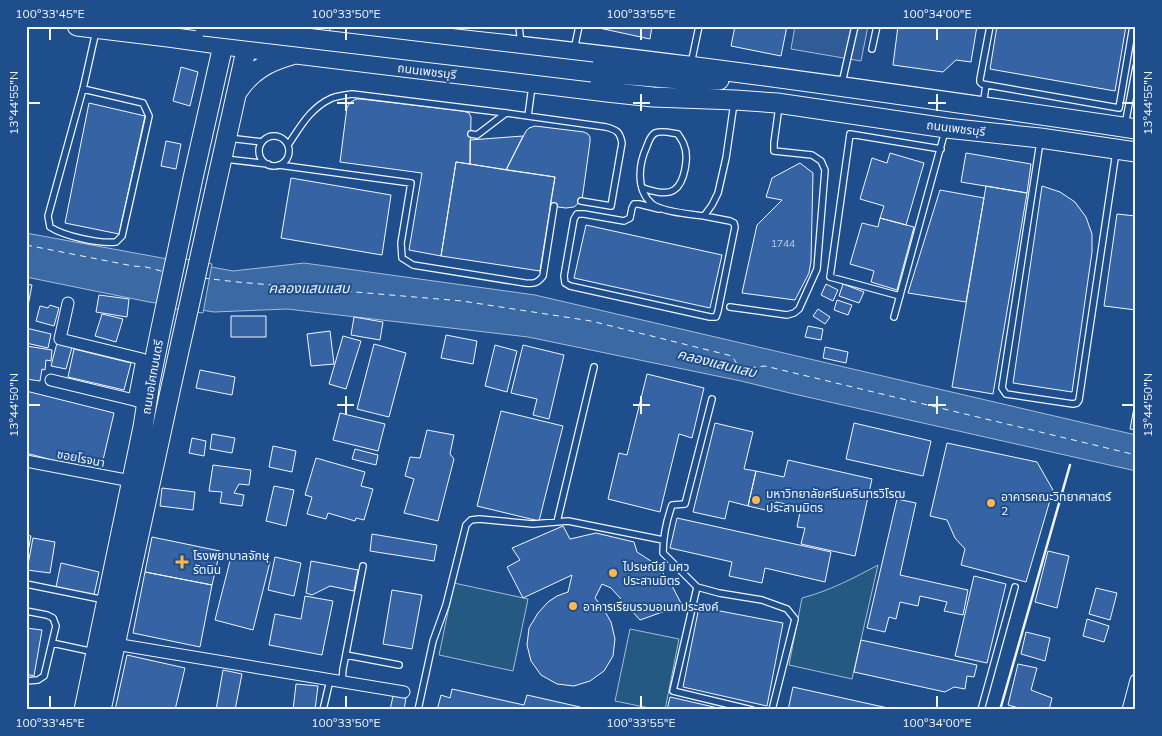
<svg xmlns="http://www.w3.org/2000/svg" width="1162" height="736" font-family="Mulish,'Noto Sans Thai',sans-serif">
<rect width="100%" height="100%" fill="#1f4e8c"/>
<path fill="#245a82" stroke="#a8bbd7" d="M878 565 852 679 789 665 802 598C829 591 854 578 878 565Z
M454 583 528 599 513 671 439 655Z
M630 629 679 639 665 710H659L615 701Z"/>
<path fill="#305b95" stroke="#a8bbd7" d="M795 26H868L861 61 791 49Z"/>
<path fill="#3b69a3" stroke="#a8bbd7" d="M26 233 233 271 304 263 535 295 1136 435V471L794 394 741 381 528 337 287 309 214 312 149 302 26 277Z"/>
<path fill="#1f4e8c" stroke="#a8bbd7" d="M168 256 212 264 203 313 157 306Z"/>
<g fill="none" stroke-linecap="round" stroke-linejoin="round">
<path stroke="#3b69a3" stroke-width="4" d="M1134 710 1136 703"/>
<path stroke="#f2f6ff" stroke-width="1" stroke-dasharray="6 5" stroke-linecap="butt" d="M26 245 133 266 146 267 165 272
M203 278 237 282 462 301 591 321 732 356 740 369 765 366 1136 455"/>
</g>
<path fill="#3563a3" stroke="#f2f6ff" d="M600 26H652L650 39 599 28Z
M735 26H787L781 56 731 46Z
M898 26H977L971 62 956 60 943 72 893 65Z
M997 26H1126L1115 91 990 69Z
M181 67 198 72 190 106 173 101Z
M356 99H361L463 111 469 113 471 117 470 164 456 162 441 256 409 250 422 173 340 162 347 107 351 102Z
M89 103 145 116 119 234 65 223Z
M535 126 584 132 588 134 590 137V142L582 200 574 207 566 208 550 206 555 177 506 170 526 131 529 128Z
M523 136 506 170 470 164V140Z
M166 141 181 144 176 169 161 166Z
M890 153 924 163 906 225 880 218 884 206 860 199 872 158 887 163Z
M966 153 1031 164 1027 193 961 182Z
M456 162 555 177 540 271 441 256Z
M800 163 813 173 811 261 809 273 795 300 742 293 757 225 782 200 766 197 772 178Z
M291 178 391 195 382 255 281 238Z
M986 186 1027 193 993 394 952 387Z
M1042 186 1060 192 1075 202 1086 217 1092 234V252L1072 392 1013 383Z
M940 190 984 198 966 302 908 293Z
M1117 214 1136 216V310L1104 306Z
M880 218 914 227 897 290 871 282 874 271 850 264 862 223 878 227Z
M586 225 722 255 710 308 574 278Z
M26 284 32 285 26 316Z
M826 284 838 290 833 301 821 295Z
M843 284 864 292 859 303 839 296Z
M99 295 129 299 127 317 96 312Z
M837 300 852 305 848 315 834 310Z
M50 305 59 308 54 326 36 321 40 306 48 308Z
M818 309 830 317 825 324 813 316Z
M102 314 123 319 116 342 95 336Z
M231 316H266V337H231Z
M354 317 383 322 380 340 351 335Z
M808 326 823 329 821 340 805 337Z
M26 328 51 334 48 348 26 343Z
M330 331 334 364 311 366 307 334Z
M446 335 477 341 473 364 441 358Z
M343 336 361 341 346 389 329 384Z
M57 343 72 347 66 369 51 366Z
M374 344 406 353 389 417 357 409Z
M495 345 517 351 507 392 485 386Z
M523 345 564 355 549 419 533 415 537 399 511 393Z
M26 346 52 350 51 361 46 360 45 370 42 369 40 381 26 379Z
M825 347 848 352 846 363 823 358Z
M74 349 131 363 124 390 68 377Z
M200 370 235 377 232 395 196 388Z
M647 374 704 388 692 438 679 434 660 512 608 499 619 453 627 455Z
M26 391 114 413 100 473 26 453Z
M1136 397V430L1130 429Z
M501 411 563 426 539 521 477 506Z
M340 413 385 424 378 451 333 440Z
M715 423 753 432 744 469 756 471 748 506 729 501 725 519 693 512Z
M854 423 931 441 923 476 846 459Z
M427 430 454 435 450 454 454 459 438 521 404 513 414 479 405 476 410 457 420 458Z
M212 434 235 438 232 453 210 449Z
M192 438 206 441 204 456 189 453Z
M947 443 1037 462 1053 490 1026 582 961 565 965 549 955 538 947 520 930 516Z
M273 446 296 451 292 472 269 467Z
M355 449 378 455 376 465 352 459Z
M316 458 365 472 361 486 373 489 364 520 356 518 355 521 328 513 326 519 307 514 312 497 305 495Z
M788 460 872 479 855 556 801 544 805 528 797 527 801 507 776 502 774 512 748 506 756 471 784 477Z
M213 465 251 470 249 485 239 484 234 493 244 495 242 506 220 503 222 492 209 491Z
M274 486 294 490 286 526 266 521Z
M162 488 195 492 193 510 160 506Z
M897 499 916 503 900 575 968 590 963 615 944 611 947 602 920 596 918 606 900 602 896 619 889 617 885 632 867 628Z
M677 518 831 552 825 582 765 568 762 583 729 576 732 562 670 548Z
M563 526 570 539 596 533 634 542 637 552 657 565 670 582 682 605 640 620 611 588 602 584 595 598 603 608 611 622 615 639 613 656 604 671 590 681 574 686 557 684 541 675 531 661 527 645 529 628 538 613 548 602 557 596 568 592 572 575 523 598 507 567 520 560 512 548Z
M372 534 437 545 434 561 370 551Z
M26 535 31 536 26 563Z
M152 537 220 551 212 585 145 572Z
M33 538 55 542 50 573 27 570Z
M1048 551 1069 556 1057 608 1035 602Z
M232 553 270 562 253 630 215 620Z
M275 557 301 563 294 596 268 590Z
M311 561 358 570 354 591 330 586 312 595 306 593Z
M61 563 99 572 94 595 56 587Z
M145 572 212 585 200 647 133 633Z
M974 576 1006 584 987 663 955 656Z
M1096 588 1117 593 1110 620 1089 614Z
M392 590 422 595 412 649 383 644Z
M305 596 333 601 322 655 269 645 275 614 301 619Z
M699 607 783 623 767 706 683 687Z
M1087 619 1109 626 1104 642 1083 636Z
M26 628 42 630 34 676 26 674Z
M1026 632 1050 638 1045 661 1021 654Z
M861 640 977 665 974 677 967 676 965 689 954 687 945 692 854 672Z
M127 655 185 668 175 710H115Z
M1018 664 1037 668 1031 690 1052 698 1049 710H1026L1008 705Z
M223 670 242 674 235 710H216Z
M296 684 318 686 315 710H293Z
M793 687 897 710H788Z
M452 689 524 705 527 695 580 707V710H437L441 695 450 698Z
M393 696 406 698 404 710H390Z
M670 697 727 710H667Z"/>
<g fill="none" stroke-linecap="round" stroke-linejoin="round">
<g stroke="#f2f6ff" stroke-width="8">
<path id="lane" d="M519 26 521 44
M990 26 980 79V82L982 84 1119 108 1133 26
M872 49 877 26
M574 50 579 26
M691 64 699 26
M842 83 855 26
M83 89 143 103 149 116 122 236 116 242C99 244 64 236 50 227L48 216 83 89 96 31
M983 105 986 85
M528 116 532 86
M1125 125 1136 67
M471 134 477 135 506 113
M259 151a15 15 0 1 1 30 0a15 15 0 1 1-30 0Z
M228 138 262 142
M1040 142 1002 388 1006 394 1073 404 1077 403 1079 400 1116 152
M288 145C301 126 310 108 332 98 338 96 345 95 352 94L506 113 606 127C617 130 620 132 622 143L611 206 581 201
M225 159 268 164
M279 165 411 183 401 243 402 258 413 265 525 283C534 284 538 283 543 276L554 206
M642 188C651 190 665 196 674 190 685 183 689 156 684 145 683 141 680 138 678 134 671 133 662 130 655 133 650 136 649 141 647 146 639 163 635 189 652 204 662 212 690 214 704 216L712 205 718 193 726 158 734 103
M659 209 639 204H634L632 208 630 218 624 221 584 214H577L574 219 564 276 565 283 570 286 710 317H716L718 311 735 227 734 223 730 221 704 216
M900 296 830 277 850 134 941 149
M730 307 787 315 794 313 799 309 817 269 825 170 821 161 812 155 774 151V143L779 106
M894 317 945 131
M712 399 685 504 672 505C666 522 663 535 663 553L697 587 673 691 752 710
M557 522 594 367
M26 584 105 600
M697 587 719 593 762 600 787 609 795 619 772 710
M26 611 47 615 53 618 56 626 44 676 38 680 26 681
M52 643 94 652
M346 655 399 665
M342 682 343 669 363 566
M323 710 330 680
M418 710 433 641 446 605 466 525 471 520 479 519 533 524 568 521 663 540
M981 710 1015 587"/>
</g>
<g stroke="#f2f6ff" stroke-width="13">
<path id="street" d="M68 303 60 339 142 359 134 400 147 404
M51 380 134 400
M26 461 131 481
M115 644 404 692
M1128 710 1136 680"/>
</g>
<g stroke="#f2f6ff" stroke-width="21">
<path id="primary" d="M77 26 168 37 247 48 607 92 653 97 735 100 777 103 946 128 1040 138 1136 152
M339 26C455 39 572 51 688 66 837 85 987 107 1136 129
M592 72 692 80H719
M238 91C252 70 268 62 292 55
M84 710 143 427 150 382 160 333 193 178 226 32
M101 710 171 387 249 37"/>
</g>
<use href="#lane" stroke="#1f4e8c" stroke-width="5.5"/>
<use href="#street" stroke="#1f4e8c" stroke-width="11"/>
<use href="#primary" stroke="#1f4e8c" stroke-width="19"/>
<g stroke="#f2f6ff" stroke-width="21" stroke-linecap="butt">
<path id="primary-bridge" d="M204 26 592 72"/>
</g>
<use href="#primary-bridge" stroke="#1f4e8c" stroke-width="19"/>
<path stroke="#f2f6ff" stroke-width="2.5" d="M1000 710C1023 628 1047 547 1070 465"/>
</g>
<path fill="none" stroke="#f2f6ff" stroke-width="2" d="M50 28V40M346 28V40M641 28V40M937 28V40M346 94V111M641 94V111M937 94V111M28 103H40M337 103H354M633 103H650M928 103H946M1122 103H1134M346 396V414M641 396V414M937 396V414M28 405H40M337 405H354M633 405H650M928 405H946M1122 405H1134M50 696V708M346 696V708M641 696V708M937 696V708"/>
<g fill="#ffb74d" stroke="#1f4e8c" stroke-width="2">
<circle cx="756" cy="500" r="5"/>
<circle cx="991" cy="503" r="5"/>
<path d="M179.5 554.5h5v5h5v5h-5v5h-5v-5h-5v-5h5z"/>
<circle cx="613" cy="573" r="5"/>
<circle cx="573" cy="606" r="5"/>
</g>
<g text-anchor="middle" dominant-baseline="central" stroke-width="4" stroke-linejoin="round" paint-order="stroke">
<g font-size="10" fill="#c3d1e8">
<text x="783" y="243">1744</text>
</g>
<g font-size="12" fill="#f2f6ff" stroke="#1f4e8c">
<text transform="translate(427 71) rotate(7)">ถนนเพชรบุรี</text>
<text transform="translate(956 128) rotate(7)">ถนนเพชรบุรี</text>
<text transform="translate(152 377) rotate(-80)">ถนนอโศกมนตรี</text>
<text transform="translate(81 458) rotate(11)">ซอยโรจนา</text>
</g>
<g font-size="12" fill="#f2f6ff" stroke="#1f4e8c" text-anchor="start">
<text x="766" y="493">มหาวิทยาลัยศรีนครินทรวิโรฒ<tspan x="766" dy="14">ประสานมิตร</tspan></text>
<text x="1001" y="496">อาคารคณะวิทยาศาสตร์<tspan x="1001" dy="14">2</tspan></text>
<text x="193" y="555">โรงพยาบาลจักษุ<tspan x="193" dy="14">รัตนิน</tspan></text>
<text x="623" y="566">ไปรษณีย์ มศว<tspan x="623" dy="14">ประสานมิตร</tspan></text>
<text x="583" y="606">อาคารเรียนรวมอเนกประสงค์</text>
</g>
<g font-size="14" font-style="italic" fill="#f2f6ff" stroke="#1f4e8c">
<text x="309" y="288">คลองแสนแสบ</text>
<text transform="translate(717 363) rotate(14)">คลองแสนแสบ</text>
</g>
</g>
<rect width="1162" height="736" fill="none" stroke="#1f4e8c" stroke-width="55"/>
<rect x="28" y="28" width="1106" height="680" fill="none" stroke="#f2f6ff" stroke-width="2"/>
<g font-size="12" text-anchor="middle" fill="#f2f6ff">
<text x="50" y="18">100°33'45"E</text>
<text x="346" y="18">100°33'50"E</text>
<text x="641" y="18">100°33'55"E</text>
<text x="937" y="18">100°34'00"E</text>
<text transform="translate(14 103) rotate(-90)" y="4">13°44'55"N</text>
<text transform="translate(1148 103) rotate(-90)" y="4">13°44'55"N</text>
<text transform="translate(14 405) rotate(-90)" y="4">13°44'50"N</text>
<text transform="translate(1148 405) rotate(-90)" y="4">13°44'50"N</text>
<text x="50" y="727">100°33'45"E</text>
<text x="346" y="727">100°33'50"E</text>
<text x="641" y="727">100°33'55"E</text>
<text x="937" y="727">100°34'00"E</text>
</g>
</svg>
